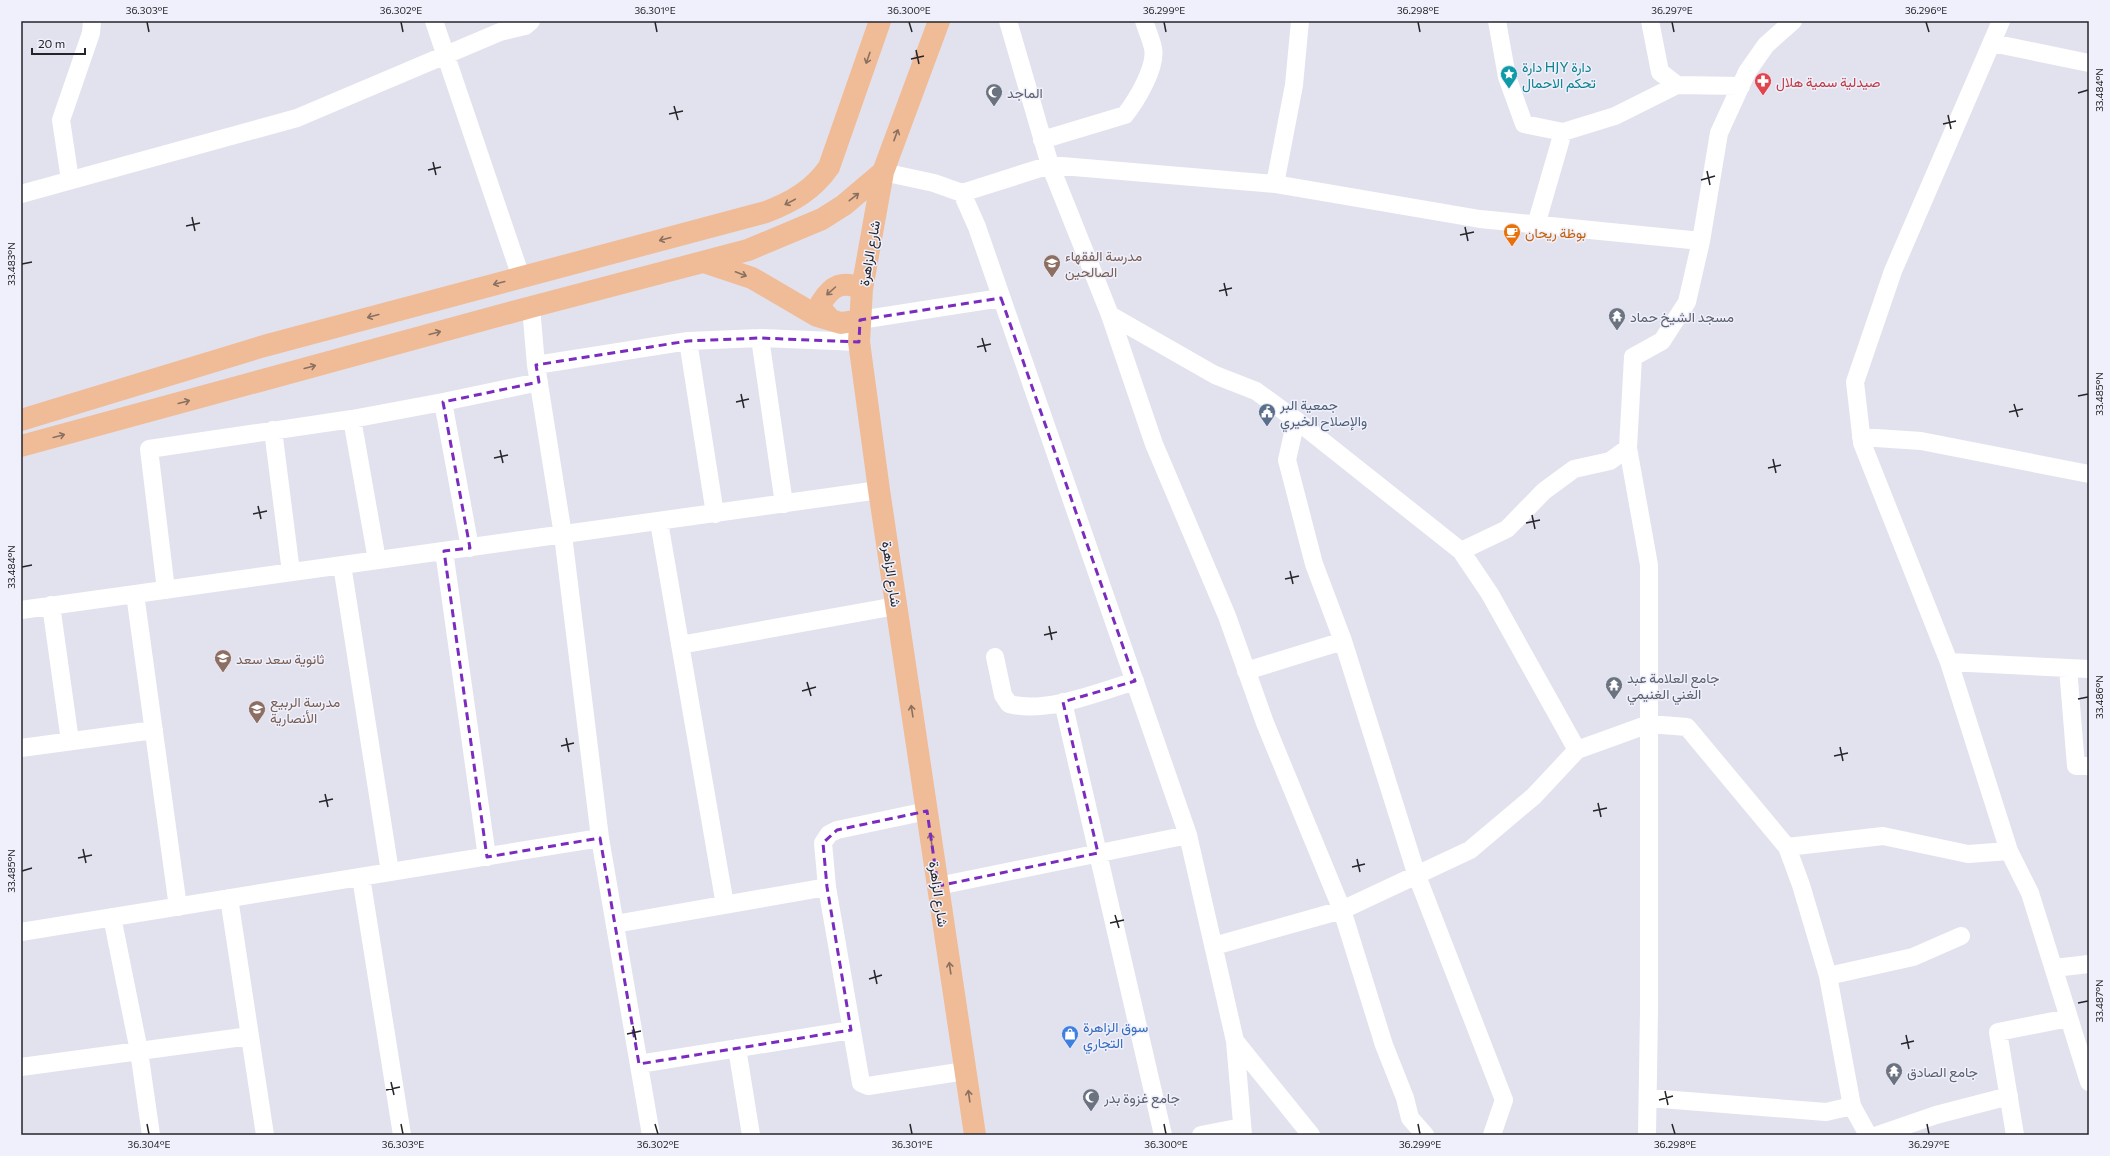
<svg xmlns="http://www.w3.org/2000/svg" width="2110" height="1156" font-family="Commissioner,Vazirmatn,sans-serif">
<rect width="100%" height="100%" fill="#e2e2ee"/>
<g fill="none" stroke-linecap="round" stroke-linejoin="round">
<path stroke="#fff" stroke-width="18" d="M434 21 521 277
M1008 21 1050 165 1110 315 1154 444 1227 616 1265 723 1342 910 1384 1045 1405 1098 1410 1118 1425 1135
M1497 21 1507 77 1524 124 1563 132 1615 116 1677 85
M1650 21 1660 72 1677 85 1741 86
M2001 21 1893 271 1855 382 1862 443 1949 662 2009 851 2030 893 2089 1082
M1992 43 2089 63
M1042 140 1125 115C1136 101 1157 67 1153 48 1151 39 1147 30 1144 21
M883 172 934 183 962 193 977 227 1188 835 1235 1041 1243 1135
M70 180 61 120 91 33 92 21
M1275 184 1294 85 1300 21
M962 193 1050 165 1275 184 1480 219 1701 241
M21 194 297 118 500 32 525 26 531 21
M1536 225 1563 132
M531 307 536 365 563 535 600 838 651 1135
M1110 315 1215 375 1256 391 1296 420 1461 551 1490 594 1577 750
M860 320 1001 298
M760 338 784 504
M688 341 715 514
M536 365 688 341 760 338 859 342
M443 402 470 548
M352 419 377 560
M1296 420 1287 460 1314 564 1343 641 1417 876 1504 1100 1492 1135
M273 430 291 572
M1861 437 1921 441 2089 474
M1628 448 1649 565V1011L1647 1135
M659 522 725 905
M444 551 487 857
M1461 551 1507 529 1544 491 1574 469 1610 461 1628 448 1633 357 1662 341 1687 302 1701 241 1719 133 1747 72 1766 45 1793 21
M342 565 390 872
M166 590 149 449 352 419 443 402 539 382
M135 594 178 907
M51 605 70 741
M21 610 879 490
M680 645 896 606
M995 657 1003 695 1009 704C1046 714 1099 692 1135 681
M1949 662 2089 669
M2068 668 2076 766H2089
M1246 671 1343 641
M1063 702 1163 1135
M21 748 154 730
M927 811 837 830 829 834 823 843 827 887 861 1083 868 1086 965 1071
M1787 847 1801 885 1828 976 1852 1106 1868 1135
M361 877 402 1135
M938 886 1188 835
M229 898 265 1135
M112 917 139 1051 151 1135
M615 924 827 887
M21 932 600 838
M1214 946 1342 910 1470 850 1534 796 1577 750 1649 724 1687 727 1787 847 1883 836 1968 854 2009 851
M2054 968 2089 964
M1828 976 1913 957 1961 936
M1235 1041 1311 1135
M737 1048 751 1135
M639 1064 851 1030
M21 1067 250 1036
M1649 1098 1826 1112 1852 1106
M1201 1135 1242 1127
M1878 1135 1936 1115 2009 1096
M2015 1135 1998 1032 2069 1018"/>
<path stroke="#f0bc97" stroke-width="22" d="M939 21 883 172 862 289 859 342 879 490 975 1135
M704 262 752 278 817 316 841 323 860 320
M831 320 823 311 821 303C832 285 843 280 862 289
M21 420 264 346 766 212C792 202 813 190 829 167L880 21
M21 446 531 307 748 250 822 219 844 205 883 172"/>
</g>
<defs><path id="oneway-shaft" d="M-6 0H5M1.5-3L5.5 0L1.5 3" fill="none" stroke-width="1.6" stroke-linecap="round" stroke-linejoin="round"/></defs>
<g stroke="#8a7060">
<use href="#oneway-shaft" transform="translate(868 58) rotate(109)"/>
<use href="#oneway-shaft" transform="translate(896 135) rotate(-70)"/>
<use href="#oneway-shaft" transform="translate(854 197) rotate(-38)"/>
<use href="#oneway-shaft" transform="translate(790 202) rotate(152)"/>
<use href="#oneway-shaft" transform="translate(665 239) rotate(165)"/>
<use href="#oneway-shaft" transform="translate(741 274) rotate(21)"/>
<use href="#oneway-shaft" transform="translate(499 283) rotate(165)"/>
<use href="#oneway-shaft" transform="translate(831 291) rotate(138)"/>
<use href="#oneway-shaft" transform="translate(373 316) rotate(165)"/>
<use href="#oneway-shaft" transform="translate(435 333) rotate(-15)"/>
<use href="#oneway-shaft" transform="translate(310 367) rotate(-15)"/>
<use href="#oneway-shaft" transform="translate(184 402) rotate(-15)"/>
<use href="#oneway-shaft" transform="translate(59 436) rotate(-15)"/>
<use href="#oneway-shaft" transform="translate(912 711) rotate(-99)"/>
<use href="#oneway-shaft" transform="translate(931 839) rotate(-98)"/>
<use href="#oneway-shaft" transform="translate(950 968) rotate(-98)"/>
<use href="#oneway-shaft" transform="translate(969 1096) rotate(-98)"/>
</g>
<path fill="none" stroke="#7b2cbf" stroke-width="3" stroke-dasharray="8 5" stroke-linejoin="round" d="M1001 298 1135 681 1063 702 1098 853 938 886 927 811 837 830 823 843 827 887 851 1030 639 1064 600 838 487 857 444 551 470 548 443 402 539 382 536 365 688 341 760 338 859 342 860 320Z"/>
<path fill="none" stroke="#252529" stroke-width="1.5" d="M147 22 149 32M401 22 403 32M655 22 657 32M909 22 912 32M1164 22 1166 32M1418 22 1420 32M1672 22 1674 32M1926 22 1929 32M916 50 919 64M911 59 924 56M2078 93 2088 90M674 106 678 120M669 114 683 111M1948 115 1951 129M1943 124 1956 121M433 162 436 175M428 170 441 167M1707 171 1710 185M1701 180 1715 176M192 217 195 231M186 226 200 223M1465 227 1468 241M1460 235 1474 232M22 264 32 262M1224 283 1227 296M1219 291 1232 288M982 338 986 352M977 347 991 344M741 394 744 408M2078 396 2088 394M736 402 749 399M2014 404 2018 417M2009 412 2023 409M500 450 503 463M494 458 508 455M1773 459 1776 473M1768 468 1781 465M258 506 261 519M253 514 267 511M1532 515 1535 529M1526 523 1540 520M22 567 32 565M1290 571 1293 584M1285 579 1299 576M1049 626 1052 640M1044 635 1057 632M807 682 811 696M802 691 816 687M2078 699 2088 697M566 738 569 752M561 746 574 743M1840 747 1843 761M1834 756 1848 753M325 794 328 807M319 802 333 799M1598 803 1601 817M1593 811 1607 808M83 849 86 863M78 858 92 855M1357 859 1360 872M1352 867 1365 864M22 871 32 868M1115 915 1119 928M1110 923 1124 920M874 970 877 984M869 979 882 975M2078 1003 2088 1001M633 1026 636 1040M627 1034 641 1031M1906 1035 1909 1049M1901 1044 1914 1041M391 1082 394 1095M386 1090 400 1087M1665 1091 1668 1105M1659 1100 1673 1096M147 1124 149 1134M401 1124 403 1134M655 1124 658 1134M910 1124 912 1134M1164 1124 1166 1134M1418 1124 1420 1134M1672 1124 1675 1134M1927 1124 1929 1134"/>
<defs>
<g id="sight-pin" transform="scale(0.9)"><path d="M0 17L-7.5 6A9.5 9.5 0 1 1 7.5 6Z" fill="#0f9aa8" stroke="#eff0fb"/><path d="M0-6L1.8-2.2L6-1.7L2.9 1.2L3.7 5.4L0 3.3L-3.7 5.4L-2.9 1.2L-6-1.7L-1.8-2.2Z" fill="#fff"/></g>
<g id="pharmacy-pin" transform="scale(0.9)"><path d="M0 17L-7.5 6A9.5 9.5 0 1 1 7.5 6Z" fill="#e0444e" stroke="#eff0fb"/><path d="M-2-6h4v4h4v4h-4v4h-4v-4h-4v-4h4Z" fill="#fff"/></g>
<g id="mosque-pin" transform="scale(0.9)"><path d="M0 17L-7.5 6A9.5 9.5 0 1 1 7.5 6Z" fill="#6b7280" stroke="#eff0fb"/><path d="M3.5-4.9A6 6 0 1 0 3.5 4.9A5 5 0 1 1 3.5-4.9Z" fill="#fff"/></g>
<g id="cafe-pin" transform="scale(0.9)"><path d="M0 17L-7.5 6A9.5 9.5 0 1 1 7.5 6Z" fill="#e8710a" stroke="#eff0fb"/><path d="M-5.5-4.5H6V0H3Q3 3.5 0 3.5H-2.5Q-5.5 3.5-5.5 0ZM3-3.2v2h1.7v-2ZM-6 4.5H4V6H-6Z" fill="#fff"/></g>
<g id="school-pin" transform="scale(0.9)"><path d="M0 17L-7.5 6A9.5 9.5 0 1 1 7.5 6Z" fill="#8d6e63" stroke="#eff0fb"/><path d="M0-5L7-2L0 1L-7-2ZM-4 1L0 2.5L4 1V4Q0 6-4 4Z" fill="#fff"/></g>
<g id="temple-pin" transform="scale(0.9)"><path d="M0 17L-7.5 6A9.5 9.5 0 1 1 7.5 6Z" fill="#6b7280" stroke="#eff0fb"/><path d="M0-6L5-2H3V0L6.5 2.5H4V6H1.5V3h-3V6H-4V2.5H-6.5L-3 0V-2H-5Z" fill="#fff"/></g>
<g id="civic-pin" transform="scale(0.9)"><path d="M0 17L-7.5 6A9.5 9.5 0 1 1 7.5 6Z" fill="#5c6f8a" stroke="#eff0fb"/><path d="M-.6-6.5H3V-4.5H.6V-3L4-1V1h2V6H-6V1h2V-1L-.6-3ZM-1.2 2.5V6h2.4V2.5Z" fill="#fff"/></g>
<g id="shop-pin" transform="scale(0.9)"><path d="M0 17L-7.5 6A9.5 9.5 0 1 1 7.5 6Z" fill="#3f7fe0" stroke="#eff0fb"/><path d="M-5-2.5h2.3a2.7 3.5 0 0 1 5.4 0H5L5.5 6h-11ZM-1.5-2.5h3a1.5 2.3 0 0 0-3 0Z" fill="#fff"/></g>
</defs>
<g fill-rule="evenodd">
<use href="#sight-pin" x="1509" y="74"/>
<use href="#pharmacy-pin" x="1763" y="81"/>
<use href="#mosque-pin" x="994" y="92"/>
<use href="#cafe-pin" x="1512" y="232"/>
<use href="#school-pin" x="1052" y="263"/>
<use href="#temple-pin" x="1617" y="316"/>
<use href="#civic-pin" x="1267" y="412"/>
<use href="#school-pin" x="223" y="658"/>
<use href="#temple-pin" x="1614" y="685"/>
<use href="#school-pin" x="257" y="709"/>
<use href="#shop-pin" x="1070" y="1034"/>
<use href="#temple-pin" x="1894" y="1071"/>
<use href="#mosque-pin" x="1091" y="1097"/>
</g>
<g text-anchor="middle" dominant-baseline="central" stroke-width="3" stroke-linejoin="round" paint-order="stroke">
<g font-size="14" fill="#0d838f" stroke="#eff0fb" text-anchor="start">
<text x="1522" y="66">دارة HJY دارة<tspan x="1522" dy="16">تحكم الاحمال</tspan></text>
</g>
<g font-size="14" fill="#be3a42" stroke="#eff0fb" text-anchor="start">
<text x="1776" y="81">صيدلية سمية هلال</text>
</g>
<g font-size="14" fill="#5b616d" stroke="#eff0fb" text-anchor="start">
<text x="1007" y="92">الماجد</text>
<text x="1630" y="316">مسجد الشيخ حماد</text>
<text x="1627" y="677">جامع العلامة عبد<tspan x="1627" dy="16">الغني الغنيمي</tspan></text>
<text x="1907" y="1071">جامع الصادق</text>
<text x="1104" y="1097">جامع غزوة بدر</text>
</g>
<g font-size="14" fill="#c56008" stroke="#eff0fb" text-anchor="start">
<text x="1525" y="232">بوظة ريحان</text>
</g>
<g font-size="14" fill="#252529" stroke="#eff0fb">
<text transform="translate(869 253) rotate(-80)">شارع الزاهرة</text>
<text transform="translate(892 574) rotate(82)">شارع الزاهرة</text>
<text transform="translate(939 894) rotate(82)">شارع الزاهرة</text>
</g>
<g font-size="14" fill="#785e54" stroke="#eff0fb" text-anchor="start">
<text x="1065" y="255">مدرسة الفقهاء<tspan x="1065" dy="16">الصالحين</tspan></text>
<text x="236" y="658">ثانوية سعد سعد</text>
<text x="270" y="701">مدرسة الربيع<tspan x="270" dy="16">الأنصارية</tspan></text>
</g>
<g font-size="14" fill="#4e5e75" stroke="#eff0fb" text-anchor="start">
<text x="1280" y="404">جمعية البر<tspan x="1280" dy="16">والإصلاح الخيري</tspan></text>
</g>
<g font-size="14" fill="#366cbe" stroke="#eff0fb" text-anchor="start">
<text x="1083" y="1026">سوق الزاهرة<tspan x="1083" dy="16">التجاري</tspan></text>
</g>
</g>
<rect width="2110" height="1156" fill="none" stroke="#eff0fb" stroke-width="44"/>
<path d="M32 48v6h53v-6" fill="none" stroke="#252529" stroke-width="2"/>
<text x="38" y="48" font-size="12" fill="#252529" stroke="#eff0fb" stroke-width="3" paint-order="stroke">20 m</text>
<rect x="22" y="22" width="2066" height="1112" fill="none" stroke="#252529" stroke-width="1.5"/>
<g font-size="10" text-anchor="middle" fill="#252529">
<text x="147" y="14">36.303°E</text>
<text x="401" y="14">36.302°E</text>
<text x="655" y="14">36.301°E</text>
<text x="909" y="14">36.300°E</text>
<text x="1164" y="14">36.299°E</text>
<text x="1418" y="14">36.298°E</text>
<text x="1672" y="14">36.297°E</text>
<text x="1926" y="14">36.296°E</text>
<text transform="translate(2099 90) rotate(-90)" y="4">33.484°N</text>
<text transform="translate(11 264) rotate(-90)" y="4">33.483°N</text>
<text transform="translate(2099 394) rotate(-90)" y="4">33.485°N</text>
<text transform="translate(11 567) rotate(-90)" y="4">33.484°N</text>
<text transform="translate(2099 697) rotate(-90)" y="4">33.486°N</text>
<text transform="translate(11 871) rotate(-90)" y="4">33.485°N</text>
<text transform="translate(2099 1001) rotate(-90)" y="4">33.487°N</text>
<text x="149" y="1148">36.304°E</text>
<text x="403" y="1148">36.303°E</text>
<text x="658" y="1148">36.302°E</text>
<text x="912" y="1148">36.301°E</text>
<text x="1166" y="1148">36.300°E</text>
<text x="1420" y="1148">36.299°E</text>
<text x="1675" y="1148">36.298°E</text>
<text x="1929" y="1148">36.297°E</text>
</g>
</svg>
